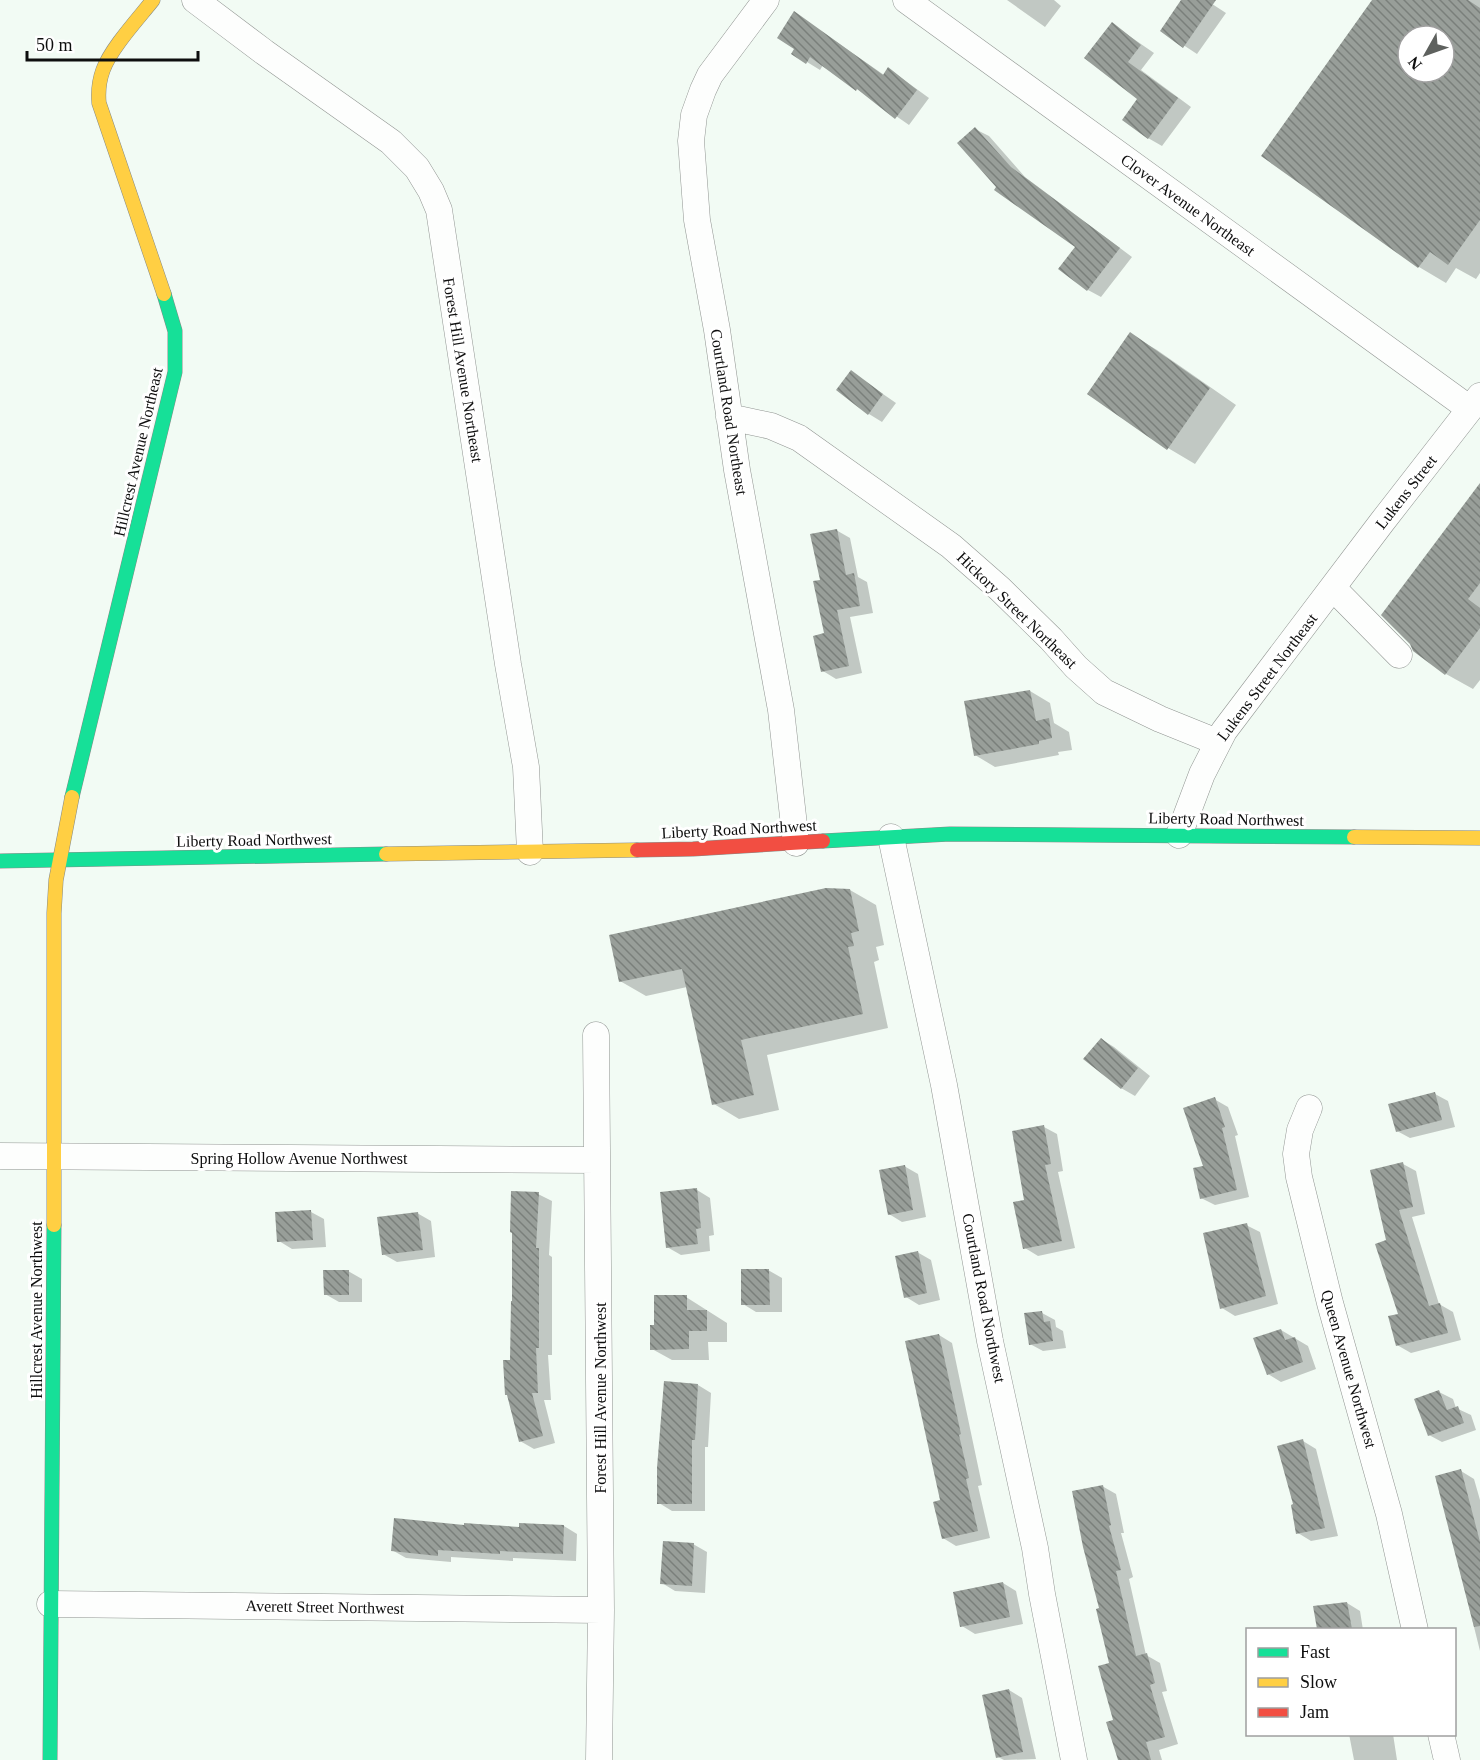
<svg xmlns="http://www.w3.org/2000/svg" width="1480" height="1760" font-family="Georgia,serif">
<defs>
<pattern id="building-back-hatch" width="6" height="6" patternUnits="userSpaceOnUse" patternTransform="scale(1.5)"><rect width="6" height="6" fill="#989e99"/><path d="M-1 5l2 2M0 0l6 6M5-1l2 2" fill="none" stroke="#7a7f7b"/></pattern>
</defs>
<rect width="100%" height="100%" fill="#f2fbf4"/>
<path fill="#0003" fill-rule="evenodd" d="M1007 0H1054L1061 6 1045 27Z
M1183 0H1206L1226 13 1197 54 1162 31Z
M1374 0H1480V273L1476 279 1456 268 1446 283 1419 267ZM1408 36H1444V72H1408Z
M795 13 884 75 889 69 929 98 909 125 823 65 820 70 807 62 796 49Z
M1112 24 1154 53 1141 70 1191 107 1162 146 1148 138 1139 98Z
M975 129 989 136 1025 177 1132 257 1101 297 1088 290 1077 246 998 186Z
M1130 334 1157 350 1236 405 1195 464 1168 448Z
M851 372 896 403 882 422 869 414 838 390Z
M1480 504V680L1473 689 1446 674 1415 650Z
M836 530 850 538 858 577 867 582 873 613 850 617 862 673 836 679 823 671 825 635 822 581Z
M1030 691 1050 703 1054 723 1069 732 1072 750 1058 752 1059 755 995 767 975 755Z
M850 890 876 905 884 945 876 947 879 960 874 962 888 1028 767 1055 779 1110 739 1119 714 1104 687 987 646 996 620 981Z
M1101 1039 1114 1047 1150 1076 1135 1096 1121 1088Z
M1435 1094 1448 1101 1455 1127 1410 1138 1397 1131Z
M1214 1099 1228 1107 1238 1135 1235 1136 1249 1197 1215 1205 1201 1198Z
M1044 1127 1057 1134 1063 1171 1058 1172 1075 1248 1038 1256 1025 1248 1026 1201Z
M1403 1164 1416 1171 1425 1214 1412 1217 1439 1304 1453 1312 1461 1340 1411 1353 1397 1345 1400 1315 1387 1241Z
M904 1166 918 1174 926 1217 902 1222 889 1214Z
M697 1190 710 1198 714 1235 709 1236 710 1251 681 1255 667 1247Z
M538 1194 552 1201 549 1255 552 1257V1355H548L551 1400H544L555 1443 534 1449 520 1441 511 1361Z
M311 1212 324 1219 326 1247 292 1249 279 1241Z
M417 1213 431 1221 435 1257 397 1262 383 1254Z
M1246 1225 1260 1232 1278 1304 1235 1316 1222 1308Z
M917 1252 931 1260 940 1300 919 1305 906 1297Z
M768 1270 782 1278V1312H756L743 1304Z
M348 1271 362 1279V1302H339L325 1294Z
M686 1297 727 1323V1342H708L709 1360H672L652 1349 656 1326Z
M1042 1313 1055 1320 1056 1327 1063 1331 1066 1348 1043 1351 1030 1344Z
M1281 1330 1308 1346 1316 1369 1281 1382 1268 1374Z
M939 1335 952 1343 982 1485 978 1486 990 1538 956 1546 943 1538Z
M698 1385 711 1393 708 1447H705V1511H672L659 1503Z
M1439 1392 1453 1399 1456 1408 1471 1415 1476 1430 1442 1442 1429 1435Z
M1303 1441 1316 1449 1338 1536 1311 1541 1298 1533 1295 1506Z
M1461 1471 1474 1479 1480 1500V1651L1437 1478Z
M1102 1486 1116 1494 1124 1533H1121L1133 1577 1129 1579 1146 1655 1160 1663 1167 1691 1162 1692 1178 1744 1159 1750 1162 1760H1124L1114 1721 1111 1665 1101 1609Z
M465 1526 520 1528 564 1526 577 1534 576 1561 513 1558V1561L451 1557V1562L406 1558 392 1550Z
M693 1544 707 1552 705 1593 675 1591 662 1583Z
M1003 1583 1016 1591 1023 1624 975 1634 962 1626Z
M1347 1603 1360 1611 1363 1630H1318L1315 1608Z
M1009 1690 1022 1698 1036 1759 1004 1760 998 1757Z
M1349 1734H1393L1397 1760H1354Z"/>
<path fill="url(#building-back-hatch)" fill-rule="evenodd" d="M1181 0H1216L1183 48 1160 31Z
M1372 0H1468L1480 8V220L1448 265 1430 252 1418 268 1261 156ZM1408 36H1444V72H1408Z
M794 11 883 75 888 67 917 90 895 119 857 89 856 91 810 57 806 64 791 54 794 49 777 38Z
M1112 22 1141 45 1128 62 1178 98 1148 139 1122 120 1137 99 1084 58Z
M975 127 1011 167 1120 248 1087 291 1058 269 1075 247 994 190 996 187 957 143Z
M1130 332 1210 388 1167 450 1087 394Z
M851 370 883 394 868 415 836 390Z
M1480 483V583L1468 599 1480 608V628L1445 675 1413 651 1410 644 1381 615Z
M837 529 846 575 854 573 860 606 837 610 849 666 821 672 813 636 824 633 813 581 820 580 810 534Z
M1030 690 1036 721 1049 718 1052 738 1039 741V744L974 756 964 701Z
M826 888 850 889 859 931 851 933 854 946 848 947 863 1014 741 1040 754 1095 712 1105 682 969 619 982 609 935Z
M1101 1038 1138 1068 1121 1089 1083 1059Z
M1435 1092 1442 1120 1396 1132 1388 1104Z
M1215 1097 1225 1127 1222 1128 1237 1190 1200 1199 1193 1168 1203 1166 1183 1108Z
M1044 1125 1051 1164 1045 1165 1062 1241 1023 1249 1013 1202 1024 1200 1012 1131Z
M1403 1162 1413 1207 1399 1210 1429 1306 1440 1303 1448 1333 1396 1346 1388 1316 1398 1314 1375 1244 1386 1240 1370 1170Z
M905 1165 913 1210 888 1215 879 1170Z
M697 1188 701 1228 696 1229 698 1244 666 1248 660 1192Z
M511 1191 539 1192 536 1248H539V1348H536L538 1393H532L543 1436 519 1442 507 1395H505L503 1360H510L511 1301H512V1233L510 1232Z
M311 1210 313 1240 277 1242 275 1212Z
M418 1212 423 1250 382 1255 377 1217Z
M1247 1223 1266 1296 1220 1309 1203 1233Z
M918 1251 927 1293 904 1298 895 1256Z
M741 1269H769L770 1305H741Z
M323 1270H349V1295H324Z
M654 1295H687V1310H707V1331H689V1349L650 1350V1325H654Z
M1042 1311 1044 1322 1050 1321 1053 1341 1029 1345 1024 1313Z
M1281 1329 1285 1340 1295 1337 1303 1362 1267 1375 1253 1338Z
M939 1334 961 1434 959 1435 969 1478 966 1479 978 1531 942 1539 933 1502 940 1500 905 1341Z
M664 1381 698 1384 695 1440H692V1504H657V1468Z
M1439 1390 1447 1410 1458 1406 1464 1423 1428 1436 1414 1399Z
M1303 1439 1325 1528 1296 1534 1291 1505 1293 1504 1277 1446Z
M1461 1469 1480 1542V1626L1474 1627 1435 1476Z
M1103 1485 1111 1525 1109 1526 1121 1570 1116 1571 1136 1656 1147 1653 1155 1683 1150 1685 1165 1737 1146 1742 1151 1760H1118L1106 1722 1113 1720 1098 1666 1109 1663 1096 1609 1099 1608 1083 1547 1072 1491Z
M394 1518 464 1525V1523L519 1527V1523L564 1525 563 1554 500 1551V1554L438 1550V1556L391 1551Z
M663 1541 694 1543 692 1586 660 1584Z
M1003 1582 1010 1617 960 1627 953 1592Z
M1347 1602 1352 1629H1317L1313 1606Z
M1009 1689 1023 1752 996 1758 982 1695Z"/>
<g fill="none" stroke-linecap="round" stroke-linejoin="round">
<g stroke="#919592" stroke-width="27">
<path id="street" d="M195 0 264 52 391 142 417 168 431 191 439 210 508 664 526 767 530 852
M766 0 710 75 703 90 694 115 691 141 697 220 717 330 737 470 781 710 796 843
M906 0 1470 409
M729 417 771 426 799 438 951 546 1000 589 1051 639 1076 667 1104 692 1160 719 1217 742
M1333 588 1399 655
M1179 835 1202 774 1224 731 1382 522 1480 396
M891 837 944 1085 990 1341 1035 1548 1042 1594 1074 1760
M596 1035 601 1610 599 1760
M1309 1108 1300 1130 1296 1154 1299 1177 1330 1303 1389 1514 1415 1630
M0 1156 597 1160
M50 1604 601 1610
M1441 1734 1447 1760"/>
</g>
<g stroke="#878b88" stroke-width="15">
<path id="fast" d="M72 797 175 372V331L164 294
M823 841 950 834 1354 837
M0 861 386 854
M50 1760 54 1225"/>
</g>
<g stroke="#878b88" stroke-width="15">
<path id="slow" d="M153 0C138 19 111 48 103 70 99 81 98 92 99 103L164 294
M1354 837 1480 838
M386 854 637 850
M54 1225V913L56 880 72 797"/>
</g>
<g stroke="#878b88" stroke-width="15">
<path id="jam" d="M637 850 693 849 823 841"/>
</g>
<use href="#street" stroke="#fdfefd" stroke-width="26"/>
<use href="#fast" stroke="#16e098" stroke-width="14"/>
<use href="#slow" stroke="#ffcf43" stroke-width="14"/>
<use href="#jam" stroke="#f24e42" stroke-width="14"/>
</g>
<g text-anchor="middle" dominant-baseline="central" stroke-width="6" stroke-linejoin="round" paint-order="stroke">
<g font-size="16" fill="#0e0e0e" stroke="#fff">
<text transform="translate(1188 205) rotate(36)">Clover Avenue Northeast</text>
<text transform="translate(463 370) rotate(81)">Forest Hill Avenue Northeast</text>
<text transform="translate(729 412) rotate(81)">Courtland Road Northeast</text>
<text transform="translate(138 452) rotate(-77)">Hillcrest Avenue Northeast</text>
<text transform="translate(1406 492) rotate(-52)">Lukens Street</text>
<text transform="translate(1017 610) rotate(44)">Hickory Street Northeast</text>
<text transform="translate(1267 677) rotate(-53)">Lukens Street Northeast</text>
<text transform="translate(1226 819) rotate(1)">Liberty Road Northwest</text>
<text transform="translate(739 829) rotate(-3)">Liberty Road Northwest</text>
<text transform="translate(254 840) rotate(-1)">Liberty Road Northwest</text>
<text x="299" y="1158">Spring Hollow Avenue Northwest</text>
<text transform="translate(984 1298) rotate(79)">Courtland Road Northwest</text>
<text transform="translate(36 1310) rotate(-90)">Hillcrest Avenue Northwest</text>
<text transform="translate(1349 1369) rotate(74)">Queen Avenue Northwest</text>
<text transform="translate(600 1398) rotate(-90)">Forest Hill Avenue Northwest</text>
<text transform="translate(325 1607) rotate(1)">Averett Street Northwest</text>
</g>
</g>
<rect x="1246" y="1628" width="210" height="108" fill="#ffffff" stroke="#9f9f9f" stroke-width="1.5"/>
<rect x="1258" y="1648" width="30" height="9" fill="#16e098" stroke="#9f9f9f" stroke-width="1.5"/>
<text x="1300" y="1658" font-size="18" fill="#0e0e0e">Fast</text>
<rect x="1258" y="1678" width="30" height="9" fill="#ffcf43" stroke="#9f9f9f" stroke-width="1.5"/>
<text x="1300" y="1688" font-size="18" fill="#0e0e0e">Slow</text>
<rect x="1258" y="1708" width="30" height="9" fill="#f24e42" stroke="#9f9f9f" stroke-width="1.5"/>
<text x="1300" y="1718" font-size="18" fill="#0e0e0e">Jam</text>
<g transform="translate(1426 54) rotate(230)"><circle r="28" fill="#ffffff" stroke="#9f9f9f" stroke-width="1.5"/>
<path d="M0-4.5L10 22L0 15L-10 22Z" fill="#5e615e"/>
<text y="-9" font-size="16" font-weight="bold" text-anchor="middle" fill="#0e0e0e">N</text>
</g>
<path d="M27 51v9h171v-9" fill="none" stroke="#0e0e0e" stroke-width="3"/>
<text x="36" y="51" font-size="18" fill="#0e0e0e" stroke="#ffffff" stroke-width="4.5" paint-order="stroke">50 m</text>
</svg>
